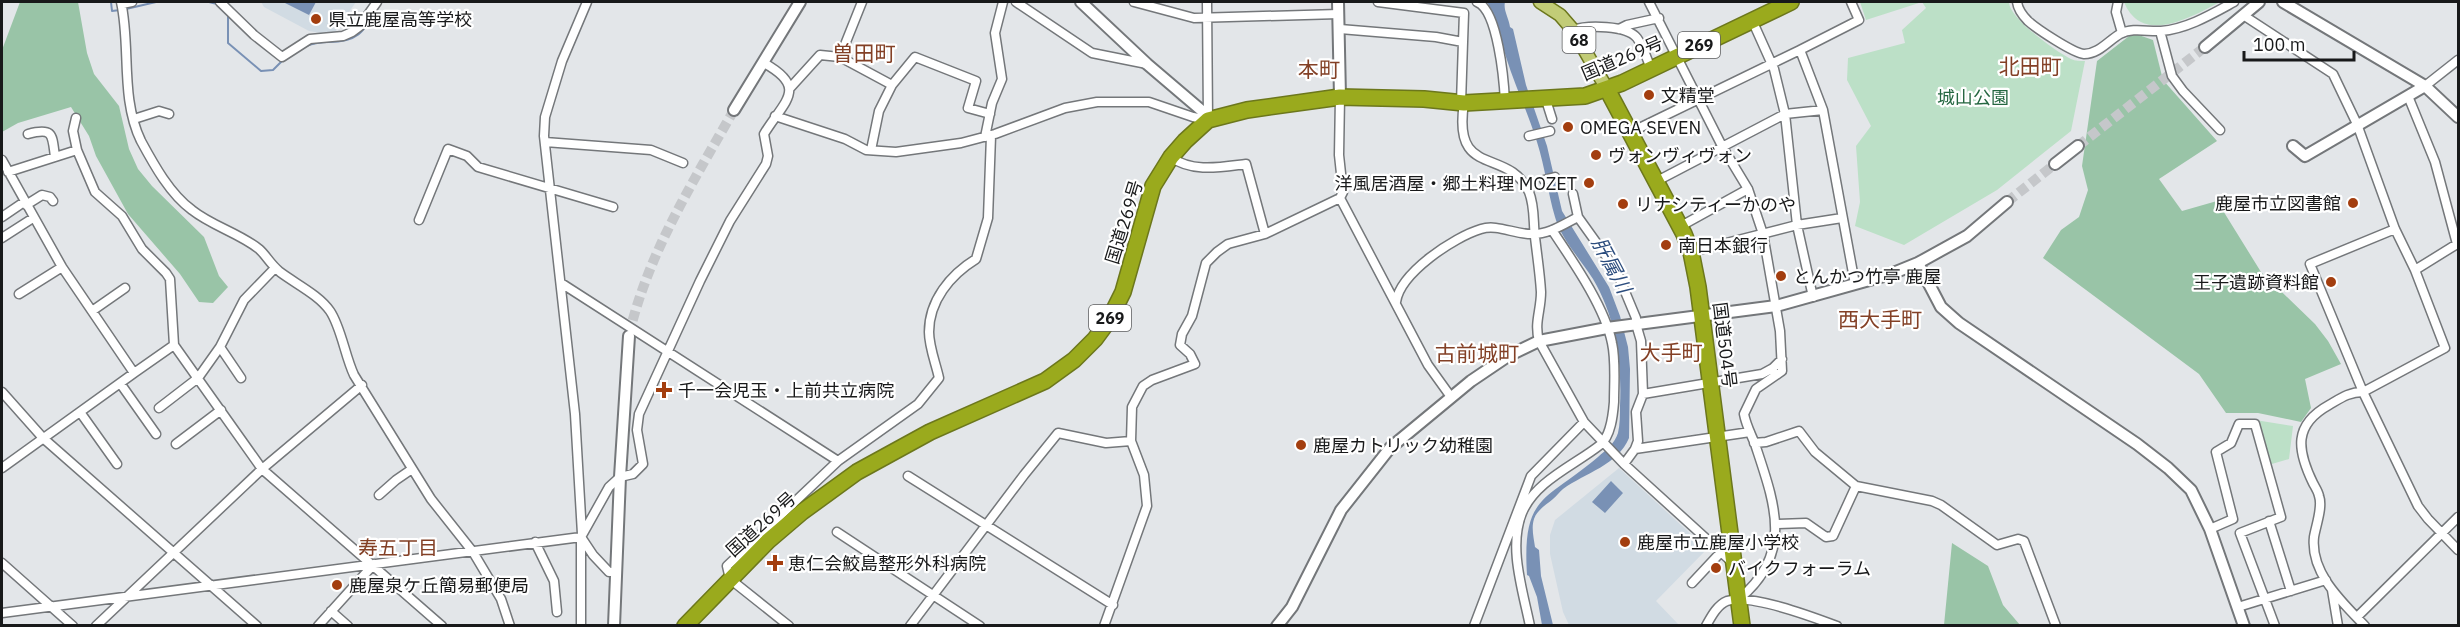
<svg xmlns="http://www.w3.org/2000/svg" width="2460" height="627" font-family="'IBM Plex Sans','Noto Sans JP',sans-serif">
<rect width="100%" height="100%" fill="#e3e6e9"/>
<path fill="#d1dbe3" d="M261 2H356L335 32 320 33 309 31 264 7Z
M1619 468 1707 549 1656 601 1679 625H1569L1563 612 1550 554V535L1555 520Z"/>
<path fill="#bce0c7" d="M1860 2H2009C2009 18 2056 52 2071 59 2075 61 2081 61 2085 61L2071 131 1997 190 1904 245 1855 226 1860 202 1856 146 1871 126 1847 80 1848 58 1905 43 1902 30 1926 8 1922 2 1866 20Z
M2124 2H2220C2191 17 2142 46 2124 2Z
M2249 419 2293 426 2289 459 2265 466Z"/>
<path fill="#99c4a7" d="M20 2H78L87 53 94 74 119 106 129 149 138 169 152 186 204 237 219 276 228 287 213 303 199 302 180 274 128 214 96 156 89 136 71 107 18 123 2 132V50Z
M2133 33 2153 40 2163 80 2217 141 2159 179 2182 211 2217 201 2261 272 2315 324 2328 341 2341 364 2305 379 2311 408 2301 422 2258 413H2226L2199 374 2043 258 2061 230 2079 217 2088 190 2082 166 2097 61Z
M1952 543 1988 566 2003 605 2020 625H1944Z"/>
<path fill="#7991b5" d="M286 2H316L309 15 285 3Z
M1487 2H1505C1503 10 1509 18 1510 27L1513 29 1526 85 1547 146 1562 211 1609 287 1620 316 1628 347 1630 369 1629 438C1618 465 1585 473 1563 489 1559 492 1557 496 1553 499 1546 505 1537 510 1534 519 1531 528 1534 539 1535 547L1539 550 1541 576 1553 625H1542L1537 597 1529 576 1527 575C1522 494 1545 502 1598 457 1606 450 1615 443 1618 433 1620 424 1620 415 1620 406 1622 362 1616 318 1593 279 1581 260 1561 239 1555 217 1548 193 1545 167 1537 142 1528 113 1515 86 1506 57 1500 38 1497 18 1487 2Z
M1611 481 1623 493 1605 513 1592 502Z"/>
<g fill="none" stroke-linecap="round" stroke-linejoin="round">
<path stroke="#7991b5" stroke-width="2" d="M111 2 112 11 120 10
M209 2 217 4
M126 9 156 2H182
M228 13V43L261 71 273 70 283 60
M306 46C314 43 320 42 329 42 357 42 363 33 377 9"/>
<path stroke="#c5c7ca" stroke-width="10" stroke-dasharray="10 5" stroke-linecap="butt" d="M2078 146 2205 47
M2007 202 2055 164
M629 335C648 253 693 182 734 110"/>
<g stroke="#74777a" stroke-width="11">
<path id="street" d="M121 2C131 46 120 98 141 141 154 165 170 194 192 210 212 226 239 233 259 249 266 255 270 264 280 272 296 284 319 295 330 311 341 327 345 356 354 375L431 499 473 552 501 599 510 626
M220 2 254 35 282 57 310 39 343 36 352 32 360 26 377 2
M1016 2 1092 53 1147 64
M1134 2 1194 18 1339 14
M1378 2 1464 13 1463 42
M1477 2C1498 10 1504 81 1505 102
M1649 2 1722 146 1748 189 1763 234 1780 331 1782 371 1756 389 1744 414C1746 425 1751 434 1755 444 1774 502 1795 553 1739 599
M1851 2 1859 20 1800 50 1823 110 1855 284
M2017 2C2018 9 2023 16 2028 21 2037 29 2073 53 2084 54 2099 54 2109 40 2120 34 2133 27 2148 32 2161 31 2187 29 2212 14 2234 2
M2118 2 2116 12 2122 33
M122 4 132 2
M2243 15 2333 74 2357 124 2395 229 2415 270 2445 348 2363 392 2418 506 2428 519 2458 550
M1752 20 1774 69 1785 114 1797 225 1813 297
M1340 29 1436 37 1463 42 1461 103
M1619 29 1627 25 1659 18
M1573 30C1587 25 1627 25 1637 38 1643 46 1647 59 1651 69
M2160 31 2172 76 2183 91 2220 130
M840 57 862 2
M2425 86 2458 60
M790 88 820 55 840 57 892 85 915 57 976 81 968 108 990 114
M2408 96 2435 162 2457 244 2415 270
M1340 97 1339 155 1343 192 1340 198 1428 365 1451 397
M1546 100 1552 119
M1464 103C1452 180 1508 146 1529 192 1535 207 1533 222 1535 237 1537 255 1540 274 1541 292 1541 311 1534 322 1539 341L1584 422 1624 464 1733 563
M775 116 845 139 866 150 896 152 961 143 995 134 1065 108 1097 102H1149L1193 117 1208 120 1207 2
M76 118 73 131 77 150 95 192 122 216 142 249 166 273 170 279 174 345
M134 119 159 111 169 114
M1631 132 1800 50
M28 134C54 127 52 135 55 157
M1529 136 1550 131
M985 137 992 103 1002 79 995 33 1003 2
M545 142 651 150 683 163
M871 150 879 111 892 85
M1171 157C1192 173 1221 167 1246 164L1265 234
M2 160 62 267 134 373 174 345 262 469 442 626
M8 172 77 150
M1544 180 1555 177
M1657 181 1785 114 1823 110
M1573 194 1578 217 1616 270 1636 318V324L1641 341 1643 394 1636 412 1638 441 1635 449 1624 464
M26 205 42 195 50 197 53 201
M2 217 24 202
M419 220 448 149 467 156 478 167 613 207
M1681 226 1748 189
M2 238 33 218
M1691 252 1797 225 1842 218
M561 283 838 461
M19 294 62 267
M1396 302C1400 273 1454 237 1481 229 1497 224 1514 234 1531 234 1548 235 1564 224 1578 217
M92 311 125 288
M220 347 241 378
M120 383 156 434
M2 392 43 438 257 626
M1643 394 1762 374 1773 368 1782 359
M159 408 198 378 220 347 244 300 275 268
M80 412 117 464
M1754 443 1766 442 1799 431 1815 452 1856 486
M176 444 221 410
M1635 449 1750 432
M2 468 134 373
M908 476 1113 605
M379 495 396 480 412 469
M2269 521 2291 591
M1777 524 1806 523 1826 537 1833 536 1856 486 1932 501 1941 505 1997 545 2018 539 2024 541 2056 626
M2210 529 2233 519 2216 452 2231 443 2239 424H2255L2281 517 2240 533 2275 626
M837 532 980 626
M582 534 575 414 544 136 545 117 562 61 587 2
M581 537V626
M581 537 593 555 609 572H616
M535 542 554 581 557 612
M2 563 73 626
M1692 583 1721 552
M2332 590 2338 626
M2238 607 2326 580
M331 611 348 626
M2 613 581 537 609 487 620 477 633 474 643 464 637 430 639 414 700 281 730 221 766 164 768 156 764 134C784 101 809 88 764 63
M2357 617 2458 517
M96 626 262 469 362 385
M318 626 374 564
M789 626 730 579 727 566 838 461 918 404 939 378C936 364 929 347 929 332 929 301 950 275 976 259L988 218 991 136
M910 626 1024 475 1058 433 1106 443 1131 441
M1104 626 1147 506 1144 475 1131 441 1132 407 1143 386 1152 380 1195 364 1190 354 1180 345 1182 334 1192 316 1206 263 1217 252 1228 244 1265 234 1340 198
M1474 626 1531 476 1584 422
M1530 626C1523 591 1508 547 1522 513 1535 481 1575 465 1600 445 1611 436 1613 415 1614 402 1614 383 1616 361 1612 343 1605 307 1572 260 1552 230
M1706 626C1711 617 1717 605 1727 601 1750 593 1813 617 1837 626
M2365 626C2342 602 2310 573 2314 537 2316 525 2323 507 2319 496 2318 491 2315 487 2313 483 2297 450 2293 425 2329 405 2341 398 2349 392 2363 392L2310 264 2395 229"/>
</g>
<g stroke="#74777a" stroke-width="14">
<path id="secondary" d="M1081 2 1147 64 1201 110 1208 120
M1338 2 1340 97
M2283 2 2425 86 2458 117
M2205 47 2259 2
M734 110 800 2
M2293 146 2305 156 2425 86
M2055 164 2078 146
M1918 263 1941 307 1959 323 2137 444 2168 468 2191 490 2210 529 2244 626
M614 626 620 477 629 336
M1277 626 1292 607 1341 510 1390 448 1471 381 1508 356 1539 341 1607 328 1776 306 1891 274 1918 263 1967 236 2007 202"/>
</g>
<g stroke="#6c771c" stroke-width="15">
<path id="primary" d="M1540 2 1560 15 1573 30 1607 89"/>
</g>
<g stroke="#6c771c" stroke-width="18">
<path id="highway" d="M1607 89 1684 234 1691 252 1698 287 1742 626
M685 626 768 541 802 512 857 472 930 432 1045 381 1074 360 1095 339 1109 320 1123 292 1153 186 1171 157 1185 141 1208 120 1247 110 1340 97 1424 99 1464 103 1585 96 1622 83 1791 2"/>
</g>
<use href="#street" stroke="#fff" stroke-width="8"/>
<use href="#secondary" stroke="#fff" stroke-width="10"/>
<use href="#primary" stroke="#c2cc77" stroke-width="12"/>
<use href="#highway" stroke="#9aaa1d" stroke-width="15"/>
</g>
<g fill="#a33e0f" stroke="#fff" stroke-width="2">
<circle cx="316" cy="19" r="6"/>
<circle cx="1649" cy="95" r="6"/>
<circle cx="1568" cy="127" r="6"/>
<circle cx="1596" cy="155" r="6"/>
<circle cx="1589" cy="183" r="6"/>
<circle cx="2353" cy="203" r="6"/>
<circle cx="1623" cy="204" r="6"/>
<circle cx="1666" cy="245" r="6"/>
<circle cx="1781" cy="276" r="6"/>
<circle cx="2331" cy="282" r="6"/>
<path d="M661 381h6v6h6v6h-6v6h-6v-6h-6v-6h6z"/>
<circle cx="1301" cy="445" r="6"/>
<circle cx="1625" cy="542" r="6"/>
<path d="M772 554h6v6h6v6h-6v6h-6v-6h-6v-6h6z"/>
<circle cx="1716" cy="568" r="6"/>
<circle cx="337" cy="585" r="6"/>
</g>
<g text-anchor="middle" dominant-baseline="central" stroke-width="4.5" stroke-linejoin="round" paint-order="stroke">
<g fill="#fff" stroke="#5d5e5f" stroke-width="1.5">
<rect x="1562.5" y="27" width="33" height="26" rx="4.5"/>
<rect x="1678" y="32" width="42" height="26" rx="4.5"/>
<rect x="1089" y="305" width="42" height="26" rx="4.5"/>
</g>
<g font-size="16" font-weight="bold" fill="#18191a">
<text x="1579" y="40">68</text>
<text x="1699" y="45">269</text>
<text x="1110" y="318">269</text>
</g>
<g font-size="18" fill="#18191a" stroke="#fff" text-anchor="start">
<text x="328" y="19">県立鹿屋高等学校</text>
<text x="1661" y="95">文精堂</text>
<text x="1580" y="127">OMEGA SEVEN</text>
<text x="1608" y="155">ヴォンヴィヴォン</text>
<text x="1577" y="183" text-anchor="end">洋風居酒屋・郷土料理 MOZET</text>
<text x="2341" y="203" text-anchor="end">鹿屋市立図書館</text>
<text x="1635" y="204">リナシティーかのや</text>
<text x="1678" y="245">南日本銀行</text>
<text x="1793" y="276">とんかつ竹亭 鹿屋</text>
<text x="2319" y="282" text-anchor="end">王子遺跡資料館</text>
<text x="678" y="390">千一会児玉・上前共立病院</text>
<text x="1313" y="445">鹿屋カトリック幼稚園</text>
<text x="1637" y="542">鹿屋市立鹿屋小学校</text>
<text x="788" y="563">恵仁会鮫島整形外科病院</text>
<text x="1728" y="568">バイクフォーラム</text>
<text x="349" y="585">鹿屋泉ケ丘簡易郵便局</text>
</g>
<g font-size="18" fill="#18191a" stroke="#fff">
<text transform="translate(1622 58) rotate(-23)">国道269号</text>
<text transform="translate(1124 222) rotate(-73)">国道269号</text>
<text transform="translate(1725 345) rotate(83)">国道504号</text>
<text transform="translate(761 524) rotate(-42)">国道269号</text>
</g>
<g font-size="18" fill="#256741" stroke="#fff">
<text x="1973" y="97">城山公園</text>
</g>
<g font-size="20" font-style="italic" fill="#2c4d7e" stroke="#fff">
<text transform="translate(1612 265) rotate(62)">肝属川</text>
</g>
<g font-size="20" fill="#834026" stroke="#fff">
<text x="398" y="547">寿五丁目</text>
</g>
<g font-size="21" fill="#834026" stroke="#fff">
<text x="864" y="53">曽田町</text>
<text x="2030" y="66">北田町</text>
<text x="1319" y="69">本町</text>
<text x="1880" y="319">西大手町</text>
<text x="1671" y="352">大手町</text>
<text x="1477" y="353">古前城町</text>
</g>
</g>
<rect width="2460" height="627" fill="none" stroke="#18191a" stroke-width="6"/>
<path d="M2244 51v9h110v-9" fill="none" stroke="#18191a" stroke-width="3"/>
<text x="2253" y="51" font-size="18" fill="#18191a" stroke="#ffffff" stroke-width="4.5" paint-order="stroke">100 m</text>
</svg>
